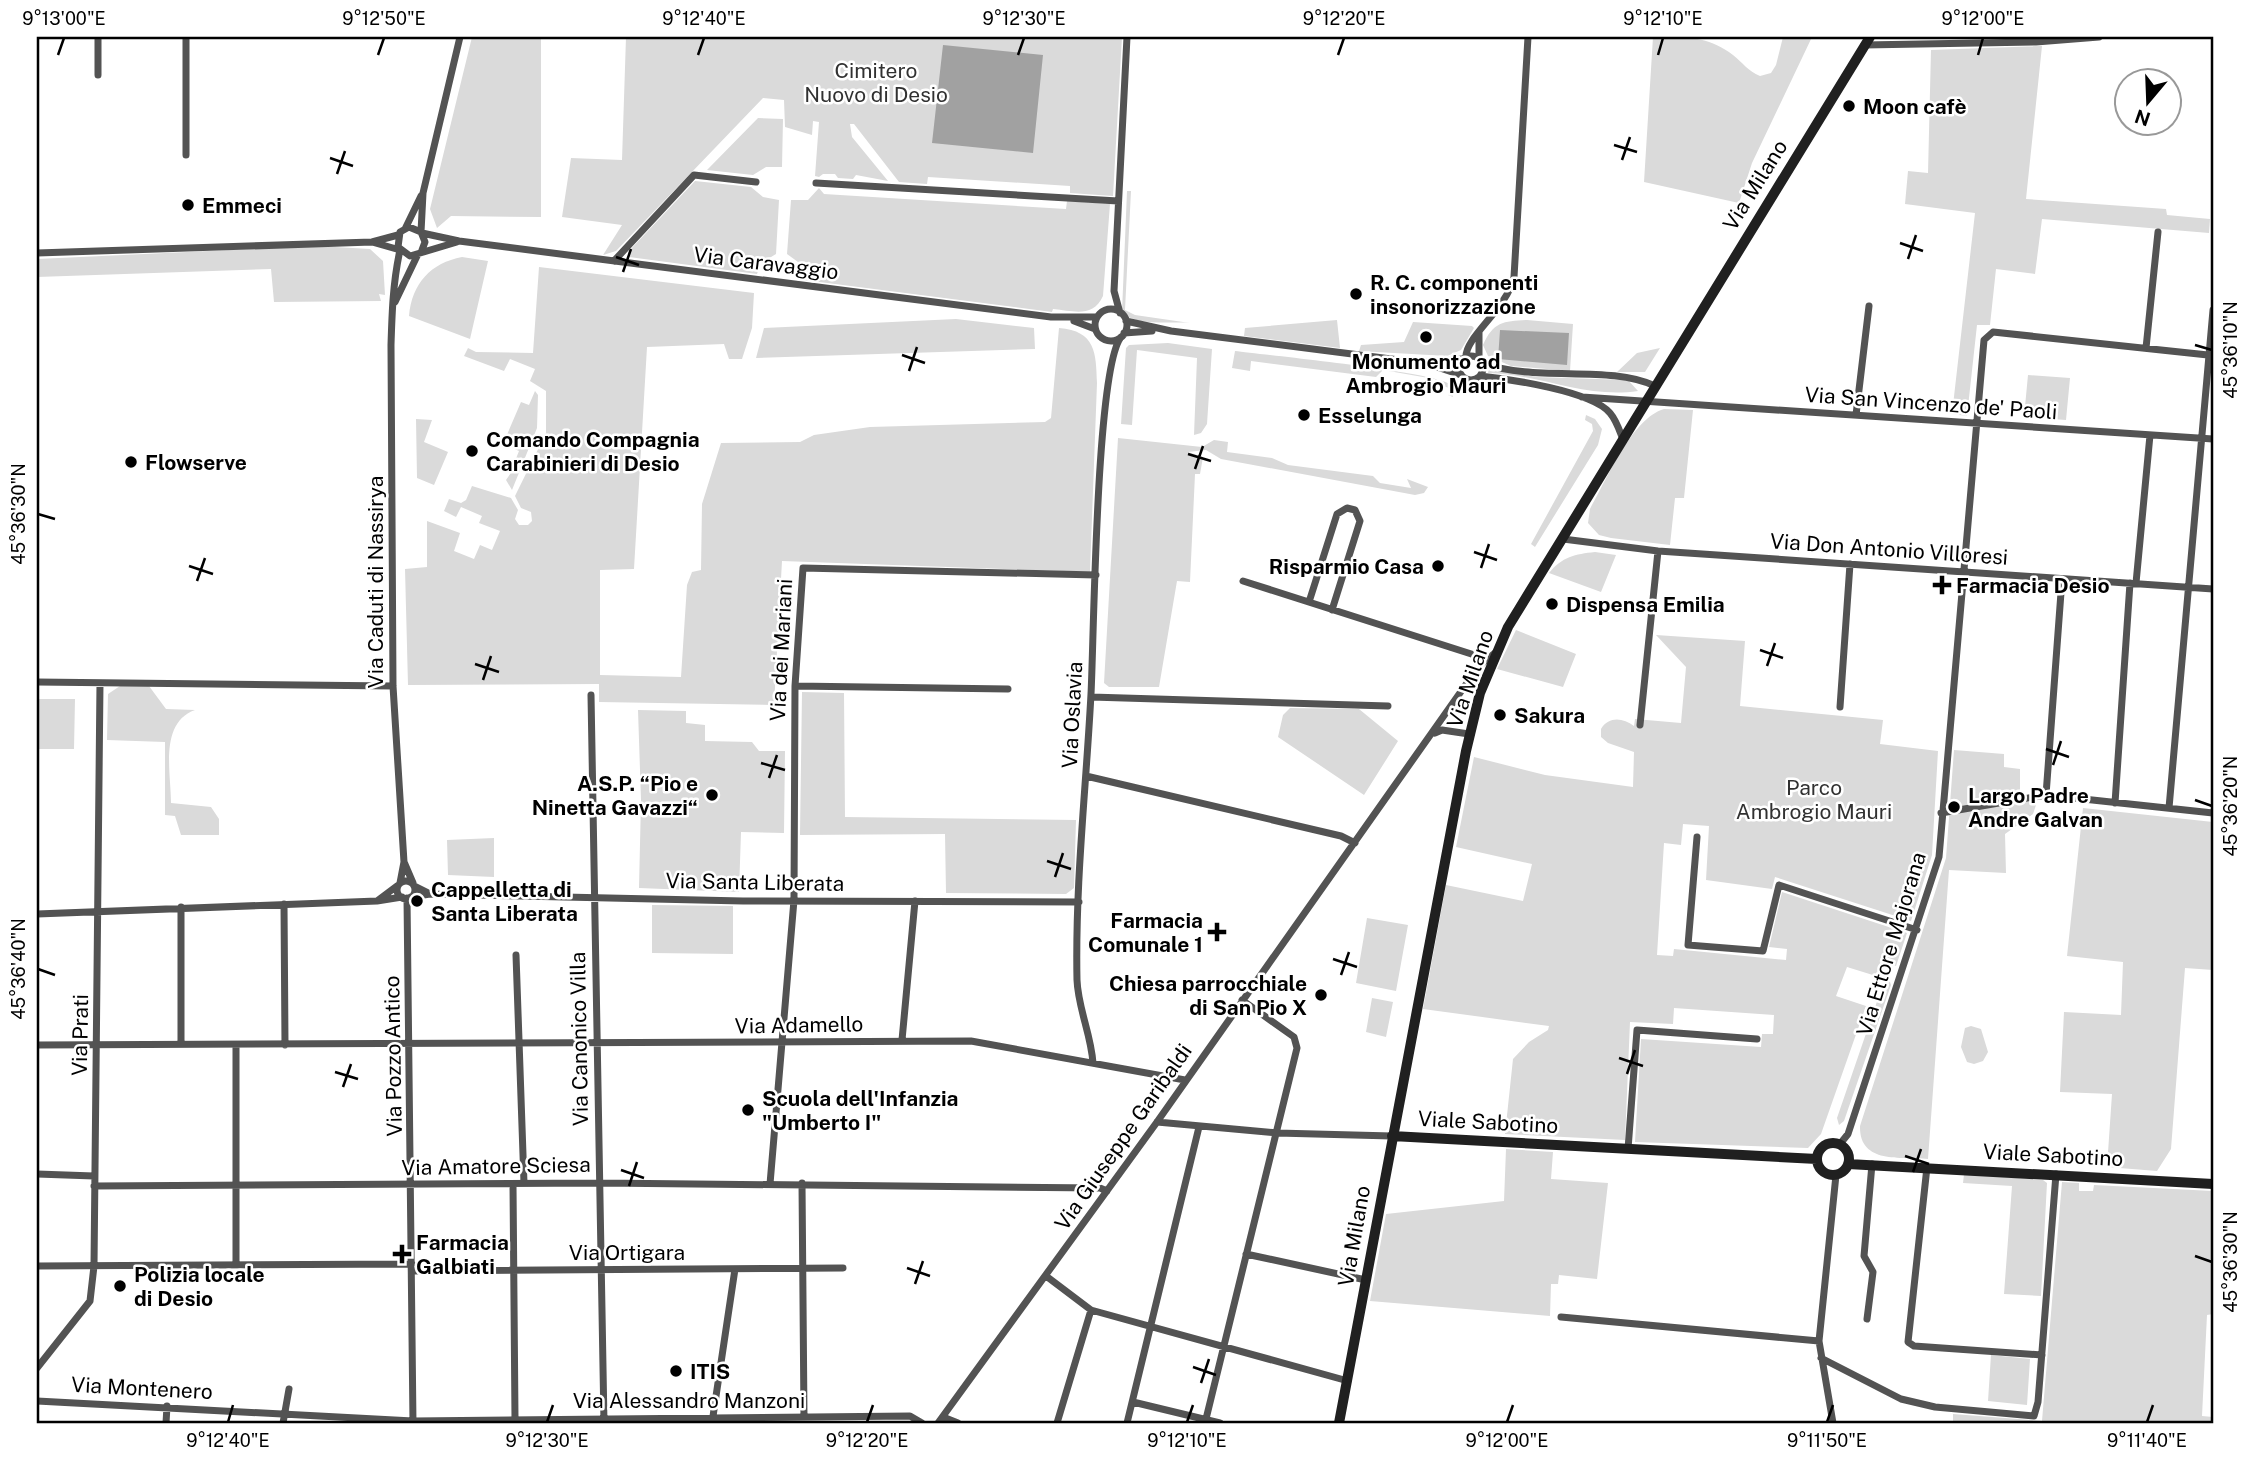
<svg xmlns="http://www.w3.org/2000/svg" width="2250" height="1460" font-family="'Public Sans',sans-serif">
<rect width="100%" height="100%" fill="#fff"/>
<path fill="#dadada" d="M472 37H541V217L451 216 437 228 430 209Z
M626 37H1122L1113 196 1070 193V186L928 177 927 184 899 182 854 124H850L852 137 888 181 856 175 853 179 838 178 835 174H823L819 177 815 176 819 122 813 121 812 135 785 127 784 100 763 98 616 251 603 255 622 225 562 217 571 158 622 160Z
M1653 37C1684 37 1707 35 1733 55 1743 63 1748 71 1760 76L1771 73 1776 65 1783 37H1812L1752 163 1739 203 1644 182Z
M2042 46 2026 199 2166 209 2167 215 2210 219 2209 233 2042 219 2035 274 1996 269 1990 325H1977L1967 416 1952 414 1975 213 1905 204 1908 171 1928 173 1931 50Z
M758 118 783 119 782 167H766L753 175 707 170Z
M695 181 751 187 763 197 779 200 776 254 761 263 757 274 629 257 628 252Z
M819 188 824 194 1066 209 1067 201 1110 204 1103 296C1093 318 1074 311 1053 309L1052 312 804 280 798 262 787 254 791 200H808Z
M1127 191H1131L1125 310 1135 315 1190 323C1170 321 1136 327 1122 312Z
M318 246 370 249 383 261 385 295 379 294 381 301 274 302 271 269 37 277V259Z
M462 257 488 261 470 339 409 316C412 283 431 263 462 257Z
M539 267 754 293 752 328 742 359H729L724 344 647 347 634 569 600 570V675L681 677 687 585 692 572 701 570 702 504 721 443 800 442 814 435 870 427 1045 422 1051 418 1059 328C1096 331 1096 353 1097 383L1090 572 782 561 774 705 599 702V684L408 685 405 569 427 567V521L460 533 454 551 474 559 480 545 492 550 500 531 479 523 482 516 461 507 456 517 444 511 449 499 461 503 466 500 472 486 511 498 518 510 515 519 519 525H528L532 521 531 512 521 508 515 496 546 433V391L530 381 535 369 510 359 504 371 464 356 468 348 476 352 533 353Z
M956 319 1034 328 1035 349 756 358 764 328Z
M1337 320 1340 348 1244 336 1245 328Z
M1527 320 1573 324 1570 371 1511 366 1488 356 1483 345C1493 322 1504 321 1527 320Z
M1413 322 1472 326 1474 328 1461 350 1447 356 1359 351 1361 345 1404 342Z
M1168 343 1212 349 1207 424 1201 433 1194 435 1197 358 1137 350 1132 425 1121 424 1126 348 1129 345Z
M1660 348 1645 372H1617L1637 353Z
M1235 351C1265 355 1438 372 1451 385L1453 397 1448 395 1449 388 1440 385V380L1383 370 1376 377 1251 361 1250 371 1232 368Z
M1489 367 1536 377 1628 380 1638 391C1586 399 1539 374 1488 373Z
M2028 375 2070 378 2066 420 2024 417Z
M535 391 538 395 537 428 512 490 506 480 517 464 515 461 519 451 503 444 521 402 529 405Z
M1664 409 1693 410 1684 498H1675L1670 545 1611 538 1599 535 1588 523 1590 509C1606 481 1632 418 1664 409Z
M1586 415 1595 419 1602 429 1598 445 1535 547 1531 544 1593 431 1592 424 1585 420Z
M416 419 432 420 424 442 448 452 434 485 417 478Z
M1118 438 1202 447 1214 440 1228 442 1227 452 1272 458 1288 465 1373 476 1380 483 1411 488 1407 479 1428 487 1424 493 1415 495 1221 459 1206 450 1188 452 1203 457 1200 474H1195L1190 582 1177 581 1159 687H1109L1104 683Z
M1595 552 1616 555 1601 592 1549 573C1562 557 1575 554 1595 552Z
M1516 630 1576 654 1563 687 1497 669Z
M1656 635 1745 641 1740 706 1883 720 1880 744 1938 751 1932 855 1911 921 1775 877 1772 889 1706 880 1709 826 1683 824 1681 845 1664 843 1657 955 1673 956 1674 949 1786 960 1787 949 1769 947 1782 892 1907 933 1896 966 1881 961 1876 976 1847 967 1836 996 1866 1006 1821 1134 1808 1148 1635 1142 1641 1039 1761 1047 1762 1034H1773L1774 1015 1674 1008 1673 1024 1630 1022 1625 1140 1505 1134 1513 1059 1529 1042 1548 1030 1549 1026 1423 1009 1446 885 1523 901 1532 864 1456 847 1474 757 1545 775 1633 787 1634 752 1608 743 1601 737V729C1609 716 1623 718 1634 726L1635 719 1681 723 1686 667Z
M120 686H149L166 709 195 710C159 723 171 772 171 803L211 807 219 819V835H181L175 816 165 815V742L107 740 108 694Z
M802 692 844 693 845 817 1076 820 1074 888 1066 894 946 893 945 834 800 835Z
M37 699H75L74 749H37Z
M1290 708 1359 709 1398 741 1364 795 1278 737 1283 715Z
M638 710 686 711V723L705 725V741L752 742 759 751H785L784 833 741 832 739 892 639 888 641 800Z
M1954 750 2004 754V767L2020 769V802H2037L2033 814 2005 834 2006 873 1949 870 1928 1159C1900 1157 1859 1164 1860 1126L1946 858Z
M2083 808 2213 822V970L2185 968 2171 1149 2157 1171 2107 1167 2112 1094 2060 1092 2064 1012 2121 1015 2123 962 2067 956Z
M494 838V877L448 875 447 840Z
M652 905 733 906V954L652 953Z
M1367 918 1408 925 1396 991 1356 983Z
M1889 979 1891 985 1844 1121 1839 1125 1837 1118 1883 984Z
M1372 998 1393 1002 1386 1037 1366 1032Z
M1971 1026 1981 1029 1988 1052 1983 1061 1974 1064 1967 1062 1961 1047 1965 1028Z
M1506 1149 1553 1152 1551 1179 1608 1183 1597 1279 1559 1275 1558 1284H1551L1550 1316 1370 1301 1386 1214 1504 1201Z
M1964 1174 2043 1180 2047 1183 2041 1296 2004 1294 2012 1186 1963 1183Z
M2062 1182 2079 1183V1191H2093L2094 1185 2213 1191V1314L2207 1315 2202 1416 2213 1417V1423H1953V1414L2042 1421Z
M1991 1355 2030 1359 2027 1405 1988 1401Z"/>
<path fill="#a1a1a1" d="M943 45 1043 55 1033 153 932 143Z
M1500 330 1569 333 1567 365 1498 359Z"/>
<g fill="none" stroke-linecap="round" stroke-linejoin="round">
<path stroke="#535353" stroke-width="7" d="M1864 45 2036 42 2099 37
M98 75V37
M186 155V37
M816 183 1118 201
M405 229 421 196
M421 232 423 193 460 37
M422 233 459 241 1051 317H1097
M372 242 400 250C393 282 392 312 391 345L393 686 404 862
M422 250 425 242 421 232 409 227 400 232 398 247 410 256 457 242
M37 253 372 242 398 235
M614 261 694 175 756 182
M395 302 418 254
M1095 325a16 16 0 1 1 32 0a16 16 0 1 1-32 0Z
M1120 313 1114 291 1127 37
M1074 321 1095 329
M1126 321 1171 331 1399 360 1430 362 1462 359
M1479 332V359
M1124 333 1152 331
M2146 348 2158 232
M1459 368a12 12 0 1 1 24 0a12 12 0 1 1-24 0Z
M1466 357C1465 337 1507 309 1514 277L1528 37
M1483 363C1536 383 1608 364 1655 386
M1431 365 1461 375
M1480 376C1509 379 1592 391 1610 413 1616 420 1619 429 1622 437
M1582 397 2213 439
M1856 415 1869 306
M1563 539 1658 551 2213 589
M1243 581 1487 659
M2136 583 2150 435
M1309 602 1337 514 1347 508 1355 510 1360 521 1332 610
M37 682 393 686
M795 686 1008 689
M591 695 604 1423
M1091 697 1388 706
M1840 707 1850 564
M1640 725 1658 551
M1435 733 1442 730 1469 734
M1086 776 1341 836 1355 843
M2046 795 2062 579
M2115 803 2130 583
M2169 808 2213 310
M1941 813 2046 795 2213 813
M1697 837 1688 945 1763 951 1779 885 1917 930
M397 890a9 9 0 1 1 18 0a9 9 0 1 1-18 0Z
M400 883 404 862 413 883
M397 886 377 901 402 897
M430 894 743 901 1079 902
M411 897 430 894 414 886
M407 898 413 1423
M284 904 285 1045
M37 914 377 901
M516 955 524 1183
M902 1040 915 901
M181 1044V907
M37 1045 971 1041 1185 1080
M236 1045V1265
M1093 1063C1091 1034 1078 1008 1077 980 1075 885 1086 789 1091 694 1094 637 1096 369 1121 337
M1157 1122 1277 1133 1392 1136
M1840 1144 1848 1134 1939 857 1984 340 1993 332 2208 355
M1628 1149 1637 1030 1757 1039
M1927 1167 1908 1342 1914 1346 2042 1355
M37 1174 94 1176
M802 1183 804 1417
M513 1184 515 1419
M770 1184 794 900 795 686 803 568 1096 575
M94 1186 601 1183 1100 1188 1107 1191
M1246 1254 1366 1280
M37 1266 412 1264
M412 1271 843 1268
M1046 1276 1091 1310 1348 1381
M1561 1317 1819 1341
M1867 1319 1873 1272 1864 1256 1872 1164
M1821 1358 1901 1399 1935 1407 2034 1416 2038 1402 2056 1174
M37 1368 90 1301 94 1266 100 683
M37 1401 413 1421 910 1416 922 1423
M1133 1402 1220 1423
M943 1417 958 1423
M166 1423 167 1406
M283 1423 289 1389
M712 1423 735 1269
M938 1423 1157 1122 1479 666 1495 653
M1057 1423 1091 1310
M1127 1423 1199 1127
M1205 1423 1297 1048 1294 1037 1242 1000
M1833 1423 1819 1341 1836 1175"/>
<path stroke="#202020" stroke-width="10" d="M1392 1136 1817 1159
M1817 1159a16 16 0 1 1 32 0a16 16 0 1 1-32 0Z
M1848 1164 2213 1184
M1339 1423 1466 751 1480 693 1508 627 1870 37"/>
</g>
<path fill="none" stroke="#000" stroke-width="2.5" d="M58 55 64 38M378 55 384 38M698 55 704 38M1018 55 1024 38M1338 55 1344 38M1658 55 1663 38M1978 55 1983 38M1614 145 1637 152M330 158 353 166M1622 160 1630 137M337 174 345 151M1900 243 1923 251M616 257 639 265M1908 259 1916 235M623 272 631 249M2195 345 2212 350M902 355 925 363M909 371 917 347M1188 454 1211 461M1195 469 1203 446M38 514 55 519M1474 552 1497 560M189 566 213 574M1481 568 1489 544M197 581 205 558M1760 650 1783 658M475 664 499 672M1767 666 1775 643M483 680 491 656M2046 749 2069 757M761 763 785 770M2053 765 2061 741M769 778 777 755M2195 800 2212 806M1047 861 1071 869M1055 877 1063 853M1333 959 1357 967M38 969 55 975M1341 975 1349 952M1619 1058 1643 1066M335 1072 358 1079M1627 1074 1635 1050M343 1087 351 1064M1905 1156 1929 1164M621 1170 644 1178M1913 1172 1921 1149M629 1186 637 1162M2195 1256 2212 1262M907 1268 930 1276M915 1284 923 1261M1193 1367 1216 1375M1201 1383 1209 1359M228 1422 233 1405M547 1422 553 1405M867 1422 873 1405M1187 1422 1193 1405M1507 1422 1513 1405M1827 1422 1833 1405M2147 1422 2153 1405"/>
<g fill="#000" stroke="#fff" stroke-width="2.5">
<circle cx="1849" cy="106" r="7"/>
<circle cx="188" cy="205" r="7"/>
<circle cx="1356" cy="294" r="7"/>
<circle cx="1426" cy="337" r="7"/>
<circle cx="1304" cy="415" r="7"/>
<circle cx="472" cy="451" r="7"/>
<circle cx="131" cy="462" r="7"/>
<circle cx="1438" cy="566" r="7"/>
<path d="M1938.5 574.5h7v7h7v7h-7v7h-7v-7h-7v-7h7z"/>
<circle cx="1552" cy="604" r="7"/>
<circle cx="1500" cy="715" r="7"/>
<circle cx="712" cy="795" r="7"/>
<circle cx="1954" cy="807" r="7"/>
<circle cx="417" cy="901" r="7"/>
<path d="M1213.5 921.5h7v7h7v7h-7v7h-7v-7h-7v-7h7z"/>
<circle cx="1321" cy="995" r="7"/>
<circle cx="748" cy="1110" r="7"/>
<path d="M398.5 1243.5h7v7h7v7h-7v7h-7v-7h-7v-7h7z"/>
<circle cx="120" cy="1286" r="7"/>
<circle cx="676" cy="1371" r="7"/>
</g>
<g text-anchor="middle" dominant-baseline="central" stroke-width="5" stroke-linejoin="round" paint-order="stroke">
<g font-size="21" fill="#313131" stroke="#fff">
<text x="876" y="70">Cimitero<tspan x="876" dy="24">Nuovo di Desio</tspan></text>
<text x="1814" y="787">Parco<tspan x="1814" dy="24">Ambrogio Mauri</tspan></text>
</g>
<g font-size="21" font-weight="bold" fill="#000" stroke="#fff" text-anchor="start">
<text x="1863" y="106">Moon cafè</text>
<text x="202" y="205">Emmeci</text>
<text x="1370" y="282">R. C. componenti<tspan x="1370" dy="24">insonorizzazione</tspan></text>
<text x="1426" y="361" text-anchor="middle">Monumento ad<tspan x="1426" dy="24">Ambrogio Mauri</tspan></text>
<text x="1318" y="415">Esselunga</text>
<text x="486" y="439">Comando Compagnia<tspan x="486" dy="24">Carabinieri di Desio</tspan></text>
<text x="145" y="462">Flowserve</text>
<text x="1424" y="566" text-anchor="end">Risparmio Casa</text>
<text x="1956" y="585">Farmacia Desio</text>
<text x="1566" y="604">Dispensa Emilia</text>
<text x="1514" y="715">Sakura</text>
<text x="698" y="783" text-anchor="end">A.S.P. “Pio e<tspan x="698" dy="24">Ninetta Gavazzi“</tspan></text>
<text x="1968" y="795">Largo Padre<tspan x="1968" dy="24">Andre Galvan</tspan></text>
<text x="431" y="889">Cappelletta di<tspan x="431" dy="24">Santa Liberata</tspan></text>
<text x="1203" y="920" text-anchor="end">Farmacia<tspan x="1203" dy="24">Comunale 1</tspan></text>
<text x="1307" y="983" text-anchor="end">Chiesa parrocchiale<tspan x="1307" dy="24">di San Pio X</tspan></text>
<text x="762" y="1098">Scuola dell'Infanzia<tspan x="762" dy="24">"Umberto I"</tspan></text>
<text x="416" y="1242">Farmacia<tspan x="416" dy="24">Galbiati</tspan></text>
<text x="134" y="1274">Polizia locale<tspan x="134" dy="24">di Desio</tspan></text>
<text x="690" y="1371">ITIS</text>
</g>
<g font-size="21" fill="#000" stroke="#fff">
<text transform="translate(1755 185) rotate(-58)">Via Milano</text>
<text transform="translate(766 263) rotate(7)">Via Caravaggio</text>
<text transform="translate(1931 403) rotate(4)">Via San Vincenzo de' Paoli</text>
<text transform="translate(1889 549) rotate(4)">Via Don Antonio Villoresi</text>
<text transform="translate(375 582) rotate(-90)">Via Caduti di Nassirya</text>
<text transform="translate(781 650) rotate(-87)">Via dei Mariani</text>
<text transform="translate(1470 679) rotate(-71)">Via Milano</text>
<text transform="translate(1072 715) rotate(-87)">Via Oslavia</text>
<text transform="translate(755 882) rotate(1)">Via Santa Liberata</text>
<text transform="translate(1891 944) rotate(-73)">Via Ettore Majorana</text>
<text transform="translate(799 1025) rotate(-1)">Via Adamello</text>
<text transform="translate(80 1035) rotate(-89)">Via Prati</text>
<text transform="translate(579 1039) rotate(-91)">Via Canonico Villa</text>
<text transform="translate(393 1056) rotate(-91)">Via Pozzo Antico</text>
<text transform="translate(1488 1122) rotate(3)">Viale Sabotino</text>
<text transform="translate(1123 1137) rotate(-55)">Via Giuseppe Garibaldi</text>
<text transform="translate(2053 1155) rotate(3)">Viale Sabotino</text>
<text transform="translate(496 1166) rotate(-1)">Via Amatore Sciesa</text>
<text transform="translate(1354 1236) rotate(-80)">Via Milano</text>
<text x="627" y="1252">Via Ortigara</text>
<text transform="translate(142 1388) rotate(3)">Via Montenero</text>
<text x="689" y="1400">Via Alessandro Manzoni</text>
</g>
</g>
<rect width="2250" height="1460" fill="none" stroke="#ffffff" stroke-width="77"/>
<g transform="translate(2148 102) rotate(199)"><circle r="33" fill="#ffffff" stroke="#999999" stroke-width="2"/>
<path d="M0-5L12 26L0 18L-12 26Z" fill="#000000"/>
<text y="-10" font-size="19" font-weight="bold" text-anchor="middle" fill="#000000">N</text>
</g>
<rect x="38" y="38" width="2174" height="1384" fill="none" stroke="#000" stroke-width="2.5"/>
<g font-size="18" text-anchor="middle" fill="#000">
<text x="64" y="25">9°13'00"E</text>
<text x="384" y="25">9°12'50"E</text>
<text x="704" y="25">9°12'40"E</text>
<text x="1024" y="25">9°12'30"E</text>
<text x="1344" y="25">9°12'20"E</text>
<text x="1663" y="25">9°12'10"E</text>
<text x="1983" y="25">9°12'00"E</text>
<text transform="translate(2231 350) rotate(-90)" y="6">45°36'10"N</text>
<text transform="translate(19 514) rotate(-90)" y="6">45°36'30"N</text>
<text transform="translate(2231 806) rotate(-90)" y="6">45°36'20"N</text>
<text transform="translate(19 969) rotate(-90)" y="6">45°36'40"N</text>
<text transform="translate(2231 1262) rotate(-90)" y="6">45°36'30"N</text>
<text x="228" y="1447">9°12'40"E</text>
<text x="547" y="1447">9°12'30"E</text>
<text x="867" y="1447">9°12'20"E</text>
<text x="1187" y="1447">9°12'10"E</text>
<text x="1507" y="1447">9°12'00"E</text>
<text x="1827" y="1447">9°11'50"E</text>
<text x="2147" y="1447">9°11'40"E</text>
</g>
</svg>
